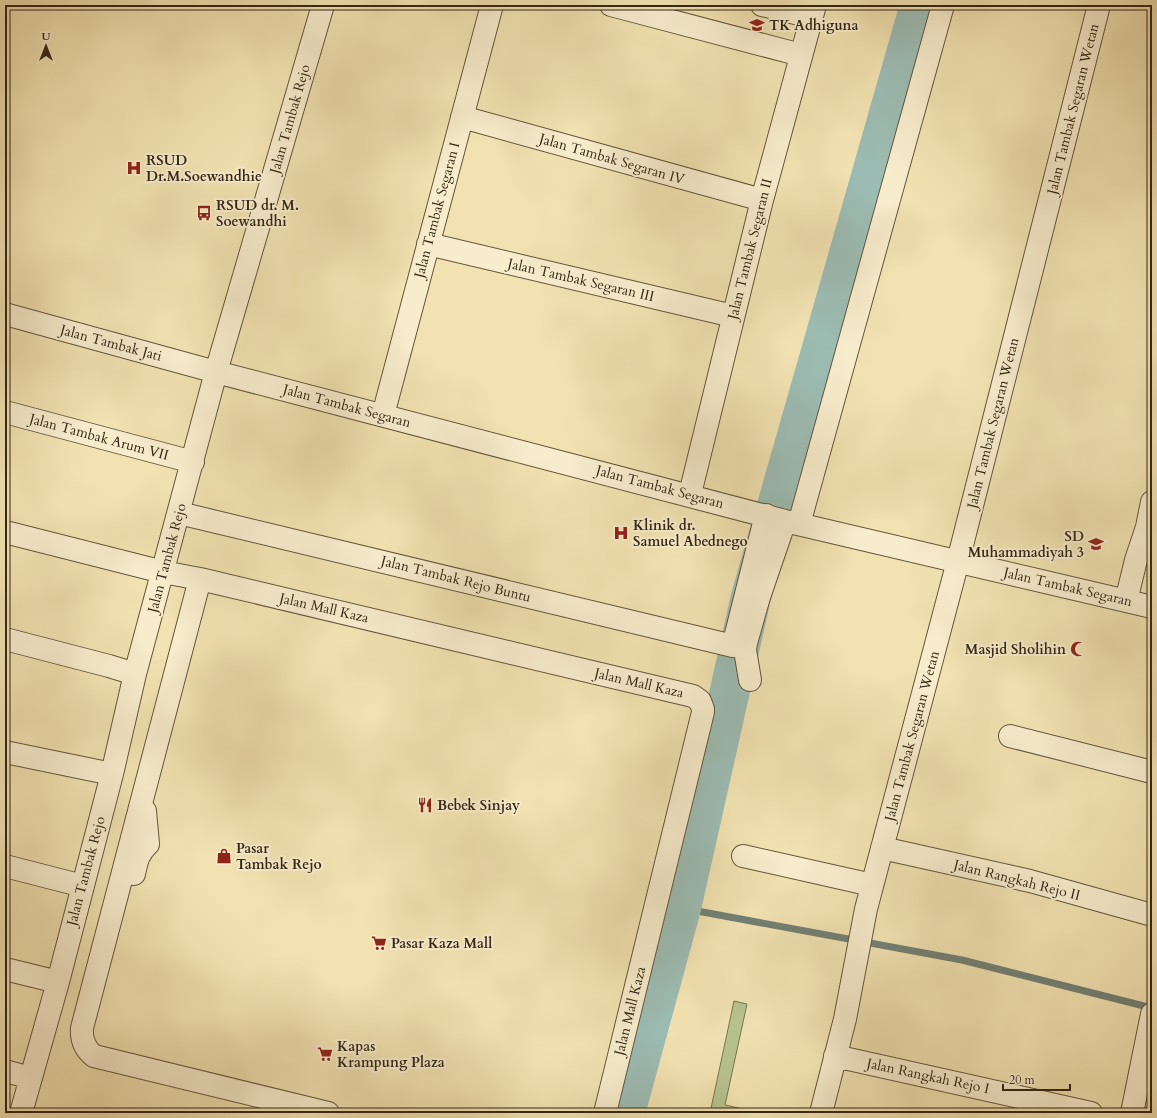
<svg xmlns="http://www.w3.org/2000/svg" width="1157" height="1118" font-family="Cardo,serif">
<rect width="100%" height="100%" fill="#f2e2b1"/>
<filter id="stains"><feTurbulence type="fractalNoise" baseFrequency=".005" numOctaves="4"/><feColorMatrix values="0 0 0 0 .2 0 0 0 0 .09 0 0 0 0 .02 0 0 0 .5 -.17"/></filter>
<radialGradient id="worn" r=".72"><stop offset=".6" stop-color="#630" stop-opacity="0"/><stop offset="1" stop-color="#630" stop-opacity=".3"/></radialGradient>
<path fill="#b7c48f" stroke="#757652" d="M734 1001 747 1004 725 1105 761 1113H710Z"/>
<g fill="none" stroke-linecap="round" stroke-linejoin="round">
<path stroke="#728074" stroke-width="7" d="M681 908 962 960 1152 1008"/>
<path stroke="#9cbcb3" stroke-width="40" d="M625 1113 681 908 751 597 920 5"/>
<g stroke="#63563c" stroke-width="24">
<path id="minor" d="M611 5 801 55
M762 5 812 17
M462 117 762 200
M428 244 733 316
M5 314 216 372 785 521 1152 607
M5 412 193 462
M383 415 492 5
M690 494 762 200 815 5
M179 513 733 646 766 515
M799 524 943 5
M5 532 163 572 200 579 693 696 700 701 703 709V712L605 1113
M200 579 82 1028C81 1040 85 1049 94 1056L328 1113
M1126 601 1136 560 1147 527 1152 502
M5 639 109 666 135 674
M750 680 745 650 746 643 759 597 785 521
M1010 736 1152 772
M5 752 112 774
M882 848 1030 881 1152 915
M743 856 872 885
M5 866 83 886
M134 874C137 860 138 854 148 844L145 811
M5 969 58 982
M835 1056 1091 1113
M5 1071 31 1078
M21 1113 58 982 112 774 135 674 216 372 323 5
M821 1113 845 1019 866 909 958 561 1099 5
M1132 1113 1152 1014"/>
</g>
<use href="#minor" stroke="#f7eccc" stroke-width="22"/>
</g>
<defs>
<g id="school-bare" transform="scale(1.2)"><path d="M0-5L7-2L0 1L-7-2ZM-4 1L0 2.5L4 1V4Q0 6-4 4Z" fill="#8f2418" stroke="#f7eccc" stroke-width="2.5" paint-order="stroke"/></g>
<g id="hospital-bare" transform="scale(1.2)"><path d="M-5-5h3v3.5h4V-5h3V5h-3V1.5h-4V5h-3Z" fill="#8f2418" stroke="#f7eccc" stroke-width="2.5" paint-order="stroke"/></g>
<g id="bus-bare" transform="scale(1.2)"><path d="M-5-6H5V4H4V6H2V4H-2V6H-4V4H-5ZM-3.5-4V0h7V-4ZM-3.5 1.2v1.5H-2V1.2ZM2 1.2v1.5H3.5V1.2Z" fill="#8f2418" stroke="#f7eccc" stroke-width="2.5" paint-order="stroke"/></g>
<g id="mosque-bare" transform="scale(1.2)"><path d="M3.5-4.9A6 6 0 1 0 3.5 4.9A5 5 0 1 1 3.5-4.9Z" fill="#8f2418" stroke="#f7eccc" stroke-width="2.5" paint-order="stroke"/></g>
<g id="restaurant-bare" transform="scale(1.2)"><path d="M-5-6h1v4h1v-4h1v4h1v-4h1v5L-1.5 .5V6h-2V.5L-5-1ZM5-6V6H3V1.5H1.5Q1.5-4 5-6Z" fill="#8f2418" stroke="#f7eccc" stroke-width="2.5" paint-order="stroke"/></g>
<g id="shop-bare" transform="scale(1.2)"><path d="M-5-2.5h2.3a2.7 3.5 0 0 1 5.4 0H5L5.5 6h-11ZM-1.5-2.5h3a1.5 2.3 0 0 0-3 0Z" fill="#8f2418" stroke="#f7eccc" stroke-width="2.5" paint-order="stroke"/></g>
<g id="supermarket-bare" transform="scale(1.2)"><path d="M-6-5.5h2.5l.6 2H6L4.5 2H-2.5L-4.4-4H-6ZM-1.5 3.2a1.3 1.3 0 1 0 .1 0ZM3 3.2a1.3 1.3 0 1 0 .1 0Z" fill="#8f2418" stroke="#f7eccc" stroke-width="2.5" paint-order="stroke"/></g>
</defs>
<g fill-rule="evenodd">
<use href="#school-bare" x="757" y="25"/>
<use href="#hospital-bare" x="134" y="168"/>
<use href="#bus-bare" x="204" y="213"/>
<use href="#hospital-bare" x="621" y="533"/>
<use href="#school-bare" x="1096" y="544"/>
<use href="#mosque-bare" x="1078" y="649"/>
<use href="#restaurant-bare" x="425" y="805"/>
<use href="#shop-bare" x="224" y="856"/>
<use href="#supermarket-bare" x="379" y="943"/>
<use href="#supermarket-bare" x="325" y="1054"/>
</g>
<g text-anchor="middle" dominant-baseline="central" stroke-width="4" stroke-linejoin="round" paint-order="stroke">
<g font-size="14" font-weight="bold" fill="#332715" stroke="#f7eccc" text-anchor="start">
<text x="769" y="25">TK Adhiguna</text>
<text x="146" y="160">RSUD<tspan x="146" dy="16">Dr.M.Soewandhie</tspan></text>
<text x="216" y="205">RSUD dr. M.<tspan x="216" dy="16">Soewandhi</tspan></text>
<text x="633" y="525">Klinik dr.<tspan x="633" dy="16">Samuel Abednego</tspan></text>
<text x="1084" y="536" text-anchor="end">SD<tspan x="1084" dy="16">Muhammadiyah 3</tspan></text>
<text x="1066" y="649" text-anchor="end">Masjid Sholihin</text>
<text x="437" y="805">Bebek Sinjay</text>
<text x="236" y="848">Pasar<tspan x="236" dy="16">Tambak Rejo</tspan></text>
<text x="391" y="943">Pasar Kaza Mall</text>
<text x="337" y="1046">Kapas<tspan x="337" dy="16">Krampung Plaza</tspan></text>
</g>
<g font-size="14" fill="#332715" stroke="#f7eccc">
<text transform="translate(1073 109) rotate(-76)">Jalan Tambak Segaran Wetan</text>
<text transform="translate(290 119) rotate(-74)">Jalan Tambak Rejo</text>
<text transform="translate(612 159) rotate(16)">Jalan Tambak Segaran IV</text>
<text transform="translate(437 210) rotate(-75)">Jalan Tambak Segaran I</text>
<text transform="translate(750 249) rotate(-76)">Jalan Tambak Segaran II</text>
<text transform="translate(581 280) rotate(13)">Jalan Tambak Segaran III</text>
<text transform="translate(111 343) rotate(15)">Jalan Tambak Jati</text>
<text transform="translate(347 406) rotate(15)">Jalan Tambak Segaran</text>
<text transform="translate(993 423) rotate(-76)">Jalan Tambak Segaran Wetan</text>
<text transform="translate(99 437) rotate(15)">Jalan Tambak Arum VII</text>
<text transform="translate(660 487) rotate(15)">Jalan Tambak Segaran</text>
<text transform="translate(167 558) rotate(-75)">Jalan Tambak Rejo</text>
<text transform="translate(456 579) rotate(14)">Jalan Tambak Rejo Buntu</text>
<text transform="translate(1068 587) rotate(13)">Jalan Tambak Segaran</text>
<text transform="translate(324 608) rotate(13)">Jalan Mall Kaza</text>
<text transform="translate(639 683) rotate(13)">Jalan Mall Kaza</text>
<text transform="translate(912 736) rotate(-75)">Jalan Tambak Segaran Wetan</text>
<text transform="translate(86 871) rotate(-75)">Jalan Tambak Rejo</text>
<text transform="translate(1017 880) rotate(14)">Jalan Rangkah Rejo II</text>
<text transform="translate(630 1011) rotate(-76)">Jalan Mall Kaza</text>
<text transform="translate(928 1076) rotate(12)">Jalan Rangkah Rejo I</text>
</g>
</g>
<rect width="1157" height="1118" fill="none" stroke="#f2e2b1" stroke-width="20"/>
<rect x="6" y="6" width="1145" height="1106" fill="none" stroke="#332715" stroke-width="2"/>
<rect x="10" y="10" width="1137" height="1098" fill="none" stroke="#332715"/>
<g transform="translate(46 46)" stroke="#f7eccc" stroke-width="3" paint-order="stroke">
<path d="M0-3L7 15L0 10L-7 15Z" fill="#332715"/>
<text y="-6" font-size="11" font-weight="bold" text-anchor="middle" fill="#332715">U</text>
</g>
<path d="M1003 1084v6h67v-6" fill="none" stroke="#332715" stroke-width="2"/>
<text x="1009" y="1084" font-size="12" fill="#332715" stroke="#f7eccc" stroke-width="3" paint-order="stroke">20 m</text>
<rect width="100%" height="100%" filter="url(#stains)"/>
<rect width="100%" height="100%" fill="url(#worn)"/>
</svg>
